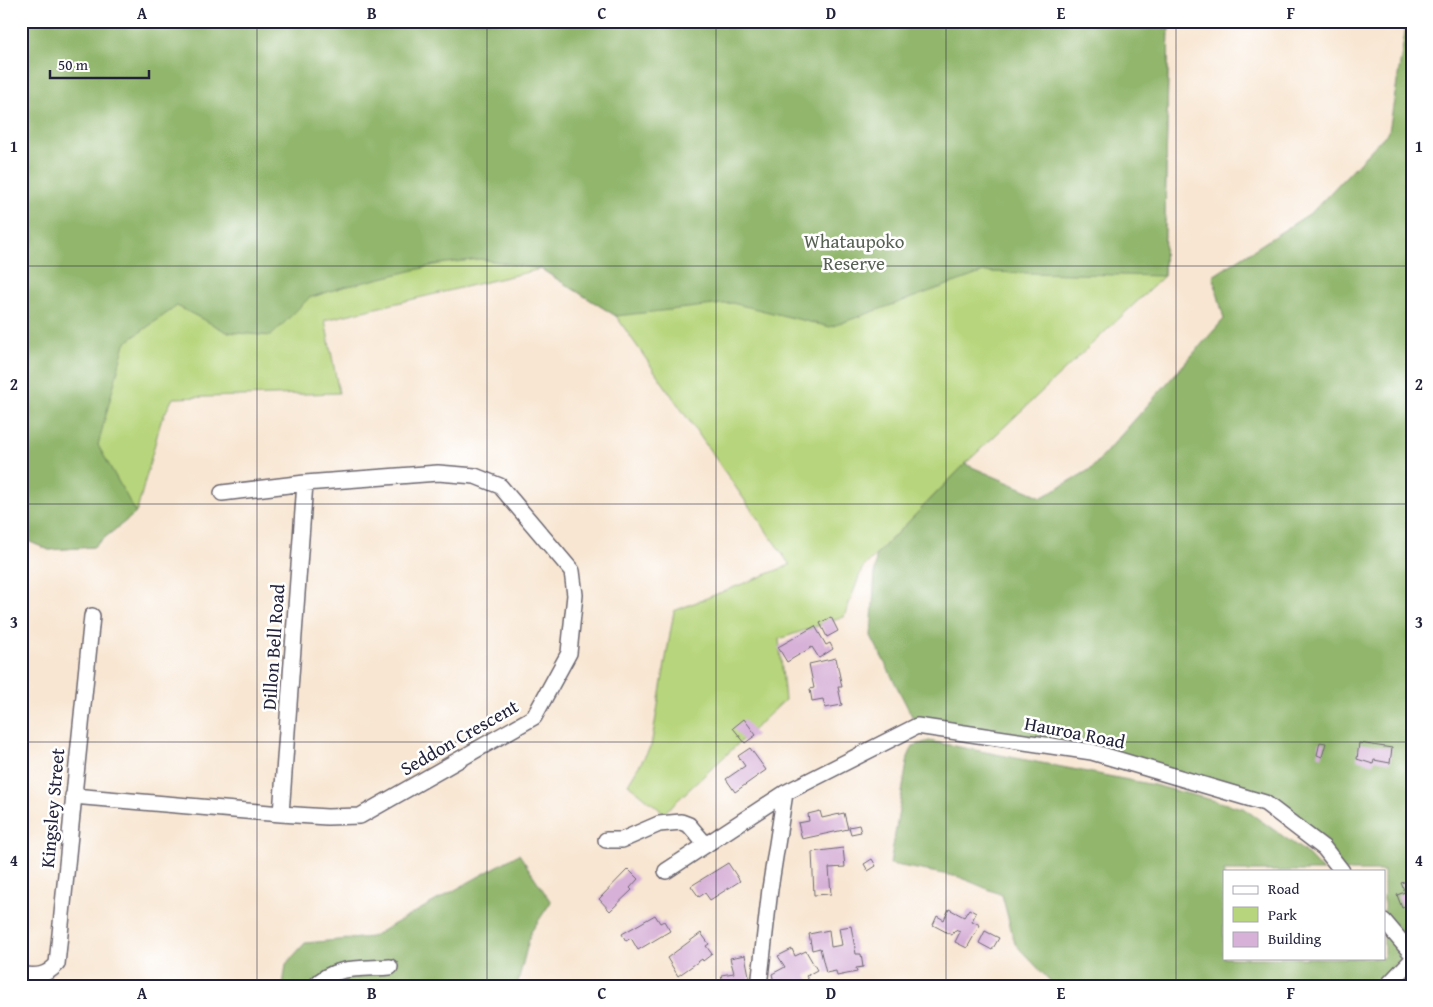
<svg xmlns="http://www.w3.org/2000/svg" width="1433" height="1007" font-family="'Gentium Book Plus',serif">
<rect width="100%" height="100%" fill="#fff"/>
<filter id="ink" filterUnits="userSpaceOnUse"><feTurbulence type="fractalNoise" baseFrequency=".02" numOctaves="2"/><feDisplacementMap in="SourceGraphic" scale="10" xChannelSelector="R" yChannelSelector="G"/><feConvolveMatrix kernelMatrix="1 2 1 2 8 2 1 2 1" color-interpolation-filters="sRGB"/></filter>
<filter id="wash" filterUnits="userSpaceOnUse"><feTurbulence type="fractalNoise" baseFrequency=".0096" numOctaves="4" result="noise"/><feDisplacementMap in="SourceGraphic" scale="20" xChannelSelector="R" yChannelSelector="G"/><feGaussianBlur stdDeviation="1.12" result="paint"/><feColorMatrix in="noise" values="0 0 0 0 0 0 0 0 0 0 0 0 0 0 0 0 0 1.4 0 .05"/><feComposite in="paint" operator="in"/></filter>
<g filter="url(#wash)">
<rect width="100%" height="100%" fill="#f8e6d2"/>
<path fill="#b7d57c" stroke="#6c7c5c" d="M21 21H1169L1164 276 965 464 862 569 844 617 779 639 785 700 664 813 628 784 651 746 674 611 790 565 616 316 541 269 325 320 339 393 173 398 161 421 137 511 93 547 49 550 21 538Z"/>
<path fill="#91b66c" stroke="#5a6c54" d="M21 21H1169L1164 276 984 272 830 327 732 303 616 316 541 269 480 259 439 264 340 288 309 298 271 336 227 332 177 306 125 343 98 445 136 513 93 547 49 550 21 538Z
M1407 21H1412V954L1384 921V871H1342L1264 803 1092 752 917 726 871 636 876 555 965 464 1042 497 1091 469 1224 319 1213 276 1312 212 1389 131Z
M929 741 1154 785 1243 808 1304 851 1323 871H1224V958H1384V933L1400 950 1402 957 1375 986H1052V983L1015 944 1002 895 959 877 890 864 908 757 913 746Z
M519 854 551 902 531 932 517 986H283L286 964 305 943 371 937Z"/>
<g id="blocks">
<path fill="#d7b1d8" d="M831 617 838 631 827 637 820 623Z
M815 626 826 645 830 643 833 649 819 658 812 647 787 662 778 647Z
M836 658 842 687H838L842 705 825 708 823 699 812 701 810 689 814 688 809 664Z
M744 719 756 735 745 743 733 728Z
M1320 742 1326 743 1322 757 1317 755Z
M1359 743 1392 748 1390 763 1374 760 1373 764 1357 759Z
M750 748 766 770 735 792 726 779 745 766 738 756Z
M820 811 822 818 844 813 848 829 802 839 798 823 809 821 808 814Z
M859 825 861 832 851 834 849 827Z
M843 848 845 867 829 868 831 894 814 895 812 852Z
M872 859 876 866 868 871 864 864Z
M728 863 740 881 710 900 705 893 699 897 691 886Z
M628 869 638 879 630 888 632 890 610 911 599 899Z
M1412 879V905L1402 908 1397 895 1405 892 1401 883Z
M949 909 964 917 969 909 976 913 972 921 980 925 967 948 955 942 960 932 955 930 952 935 933 925 937 916 944 920Z
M655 915 660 923 664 921 670 931 638 950 631 938 626 941 622 934Z
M851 926 856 954H861L863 967 856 968 857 972 837 976 836 971 826 973 820 948 812 950 809 934 829 930 831 947 842 945 839 928Z
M985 931 999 938 992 950 979 943Z
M701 933 709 944 706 946 712 954 703 961 702 959 678 976 667 958Z
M792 949 795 956 806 951 817 970 806 976 810 982 803 986H775L772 974 785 967 778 956Z
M745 955 751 986H724L721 975 734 973 730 958Z"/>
</g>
</g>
<g filter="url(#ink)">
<use href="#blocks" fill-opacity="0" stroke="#6d6770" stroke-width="1"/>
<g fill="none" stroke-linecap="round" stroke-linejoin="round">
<g stroke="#6d6770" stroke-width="18">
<path id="minor" d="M73 796 281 814 327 817 360 816 534 717 569 653 575 595 572 571 500 486 475 476 438 473 305 483 222 493
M281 814 305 483
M606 840H622L659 824 681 822 689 825 706 845
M666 871 785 793
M1384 921 1412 954
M21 975C37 976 45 977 57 964L92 616
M315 986C333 965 364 969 390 967
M759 986 770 889 785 793 917 726 1092 752 1265 803 1324 848 1342 871
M1387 986 1412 960"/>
</g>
<use href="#minor" stroke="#fff" stroke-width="15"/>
</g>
</g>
<path fill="none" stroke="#22223b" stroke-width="1" stroke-opacity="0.55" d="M257 21V986M487 21V986M716 21V986M946 21V986M1176 21V986M21 266H1412M21 504H1412M21 742H1412"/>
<g text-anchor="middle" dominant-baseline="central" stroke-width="5" stroke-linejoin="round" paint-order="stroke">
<g font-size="19" fill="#566152" stroke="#fff">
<text x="854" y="241">Whataupoko<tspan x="854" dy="22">Reserve</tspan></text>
</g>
<g font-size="19" fill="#22223b" stroke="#fff">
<text transform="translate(273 647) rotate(-86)">Dillon Bell Road</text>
<text transform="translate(1075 732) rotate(11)">Hauroa Road</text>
<text transform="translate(459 737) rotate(-30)">Seddon Crescent</text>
<text transform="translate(52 808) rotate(-85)">Kingsley Street</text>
</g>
</g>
<rect width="1433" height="1007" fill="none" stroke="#fff" stroke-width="55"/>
<rect x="1223" y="870" width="162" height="90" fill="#ffffff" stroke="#a7a7b1"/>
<rect x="1233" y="886" width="25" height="8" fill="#ffffff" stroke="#a7a7b1"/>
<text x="1268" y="894" font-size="15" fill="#22223b">Road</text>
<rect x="1233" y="907" width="25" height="15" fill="#b7d57c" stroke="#a7a7b1"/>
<text x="1268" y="920" font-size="15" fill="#22223b">Park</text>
<rect x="1233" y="932" width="25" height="15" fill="#d7b1d8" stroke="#a7a7b1"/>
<text x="1268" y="944" font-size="15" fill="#22223b">Building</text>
<path d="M50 70v8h99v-8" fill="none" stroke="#22223b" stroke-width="2.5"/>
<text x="58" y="70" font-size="15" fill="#22223b" stroke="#ffffff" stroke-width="4" paint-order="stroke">50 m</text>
<rect x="28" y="28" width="1378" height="952" fill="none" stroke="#22223b" stroke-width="2"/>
<g font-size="16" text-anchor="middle" font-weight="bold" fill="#22223b">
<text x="142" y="19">A</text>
<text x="372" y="19">B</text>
<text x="602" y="19">C</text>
<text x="831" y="19">D</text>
<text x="1061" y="19">E</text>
<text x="1291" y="19">F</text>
<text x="14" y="152">1</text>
<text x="1419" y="152">1</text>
<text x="14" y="390">2</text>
<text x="1419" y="390">2</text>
<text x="14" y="628">3</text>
<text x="1419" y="628">3</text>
<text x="14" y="866">4</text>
<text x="1419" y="866">4</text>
<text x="142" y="999">A</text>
<text x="372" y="999">B</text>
<text x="602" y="999">C</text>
<text x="831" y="999">D</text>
<text x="1061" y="999">E</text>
<text x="1291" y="999">F</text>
</g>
</svg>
